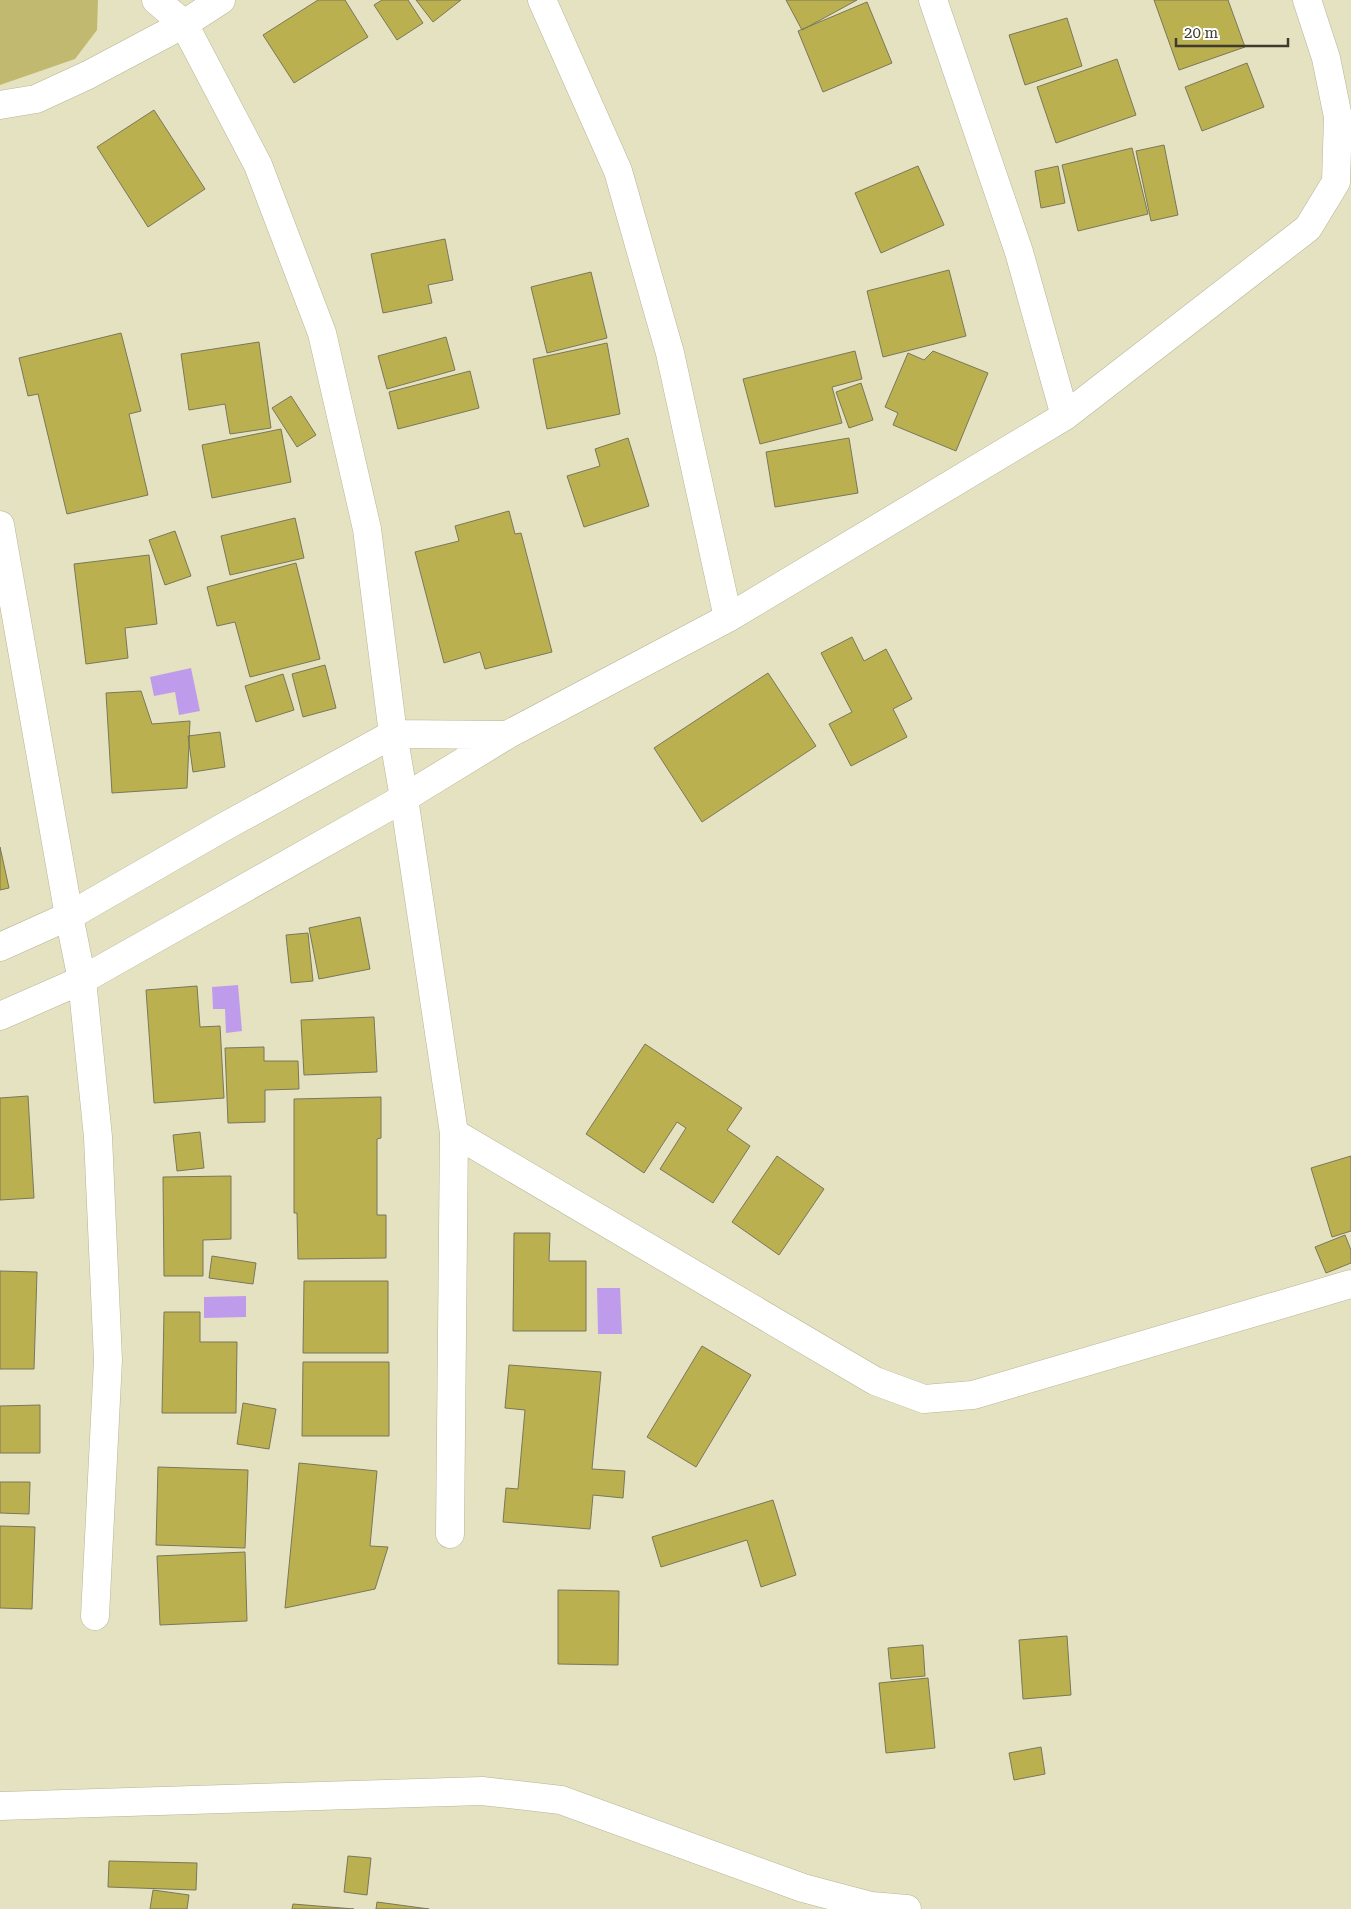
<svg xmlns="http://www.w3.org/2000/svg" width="1351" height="1909" font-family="'Roboto Serif',serif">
<rect width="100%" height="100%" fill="#e5e2c1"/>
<path fill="#c1b970" d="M0 0H98L97 30 75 59 0 85Z"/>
<path fill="#bf9ceb" d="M191 668 200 711 179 715 175 692 154 696 150 677Z
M238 985 242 1031 226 1033 225 1009H213L212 987Z
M597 1288H620L622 1334H598Z
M246 1296V1317L204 1318V1297Z"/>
<path fill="#bbb050" stroke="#7a775a" d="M318 0H345L368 37 294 83 263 35Z
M382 0H408L423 23 397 40 374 5Z
M416 0H461L433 22Z
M786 0H857L802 30Z
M1154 0H1228L1245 47 1179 70Z
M867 2 892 63 823 92 798 31Z
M1067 18 1082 66 1025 85 1009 35Z
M1117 59 1136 115 1056 143 1037 87Z
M1247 63 1264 107 1202 131 1185 87Z
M154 110 205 189 148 227 97 147Z
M1164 145 1178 215 1151 221 1136 151Z
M1132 148 1148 214 1078 231 1062 165Z
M918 166 944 225 881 253 855 193Z
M1058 166 1065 203 1041 208 1035 171Z
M445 239 453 280 428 285 432 303 383 313 371 254Z
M949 270 966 336 883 357 867 291Z
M591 272 607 338 547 353 531 287Z
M121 333 141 411 129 414 148 495 67 514 38 394 28 396 19 358Z
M446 337 455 370 387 389 378 356Z
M259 342 271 428 230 434 225 404 189 410 181 354Z
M607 343 620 414 547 429 533 359Z
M855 351 862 379 832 387 842 423 760 444 743 379Z
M933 351 988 373 956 451 893 425 898 413 885 407 908 353 924 360Z
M470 371 479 408 398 429 389 392Z
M861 383 873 420 849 428 836 392Z
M291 396 316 435 297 447 272 408Z
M281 429 291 482 212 498 202 445Z
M628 438 649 506 584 527 567 476 600 466 595 449Z
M849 438 858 493 775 507 766 452Z
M509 511 515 534 521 533 552 652 485 669 480 652 444 663 415 552 459 541 455 526Z
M295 518 304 558 230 575 221 536Z
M175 531 191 576 165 585 149 540Z
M149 555 157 624 125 628 128 658 86 664 74 564Z
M296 563 320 659 250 677 235 622 217 626 207 587Z
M852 637 864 661 886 649 912 699 893 709 907 737 851 766 829 724 852 712 821 653Z
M325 665 336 708 303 717 292 674Z
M768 673 816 746 702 822 654 748Z
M283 674 294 710 256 722 245 686Z
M141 691 152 724 190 721 187 788 112 793 106 693Z
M220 732 225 767 193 772 188 736Z
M0 847 9 888 0 890Z
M360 917 370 969 319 979 309 928Z
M308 933 313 981 291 983 286 935Z
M197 986 200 1027 220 1026 224 1098 154 1103 146 990Z
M374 1017 377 1072 304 1075 301 1020Z
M645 1044 742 1108 727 1130 750 1146 713 1203 660 1169 686 1128 677 1122 644 1173 586 1134Z
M264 1047V1061H298L299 1089 265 1090V1122L228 1123 225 1048Z
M28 1096 34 1198 0 1200V1098Z
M381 1097V1138L377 1139V1215H386V1258L298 1259 297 1213H294V1099Z
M200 1132 204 1168 177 1171 173 1135Z
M777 1156 824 1189 779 1255 732 1222Z
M1351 1156V1231L1332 1237 1311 1168Z
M231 1176V1239L203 1240V1276H164L163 1177Z
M514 1233H550L549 1261H586V1331H513Z
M1345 1235 1351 1250V1263L1326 1273 1315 1247Z
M212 1256 256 1263 253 1284 209 1278Z
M0 1271 37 1272 34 1369H0Z
M304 1281H388V1353H303Z
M164 1312H200V1342H237L236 1413H162Z
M702 1346 751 1375 696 1467 647 1437Z
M303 1362H389V1436H302Z
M509 1365 601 1372 592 1469 625 1471 623 1498 593 1495 590 1529 503 1522 506 1488 518 1489 525 1410 505 1408Z
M243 1403 276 1409 269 1449 237 1444Z
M40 1405V1453H0V1406Z
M299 1463 377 1471 370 1546 388 1547 375 1589 285 1608Z
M158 1467 248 1470 245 1548 156 1545Z
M0 1482H30L29 1514 0 1513Z
M773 1500 796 1575 761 1587 747 1540 661 1567 652 1537Z
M0 1526 35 1527 32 1609 0 1608Z
M245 1552 247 1621 160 1625 157 1556Z
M558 1590 619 1591 618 1665 558 1664Z
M1067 1636 1071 1695 1023 1699 1019 1640Z
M923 1645 925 1676 891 1679 888 1648Z
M928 1678 935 1748 886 1753 879 1683Z
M1041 1747 1045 1774 1014 1780 1009 1753Z
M348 1856 371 1858 367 1895 344 1892Z
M109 1861 197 1863 196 1890 108 1887Z
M153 1890 189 1895 187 1909H150Z
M377 1902 429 1909H376Z
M293 1904 354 1909H292Z"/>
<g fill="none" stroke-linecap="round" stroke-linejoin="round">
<g stroke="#b7b495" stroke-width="29">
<path id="street" d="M221 0 184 24 258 165 322 333 367 529 393 734 404 798 454 1133 450 1534
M542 0 618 171 670 353 728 618
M933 0 1019 252 1065 416
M0 105 36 99 88 75 184 24 156 0
M0 525 69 916 82 980 98 1137 108 1360 95 1616
M507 735 728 618 1065 416 1308 228 1336 182 1338 117 1326 58 1307 0
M0 947 69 916 222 828 393 734 507 735 404 798 82 980 0 1016
M454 1133 875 1381 924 1399 973 1395 1351 1284"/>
</g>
<g stroke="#b7b495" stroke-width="29">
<path id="secondary" d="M0 1806 482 1791 561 1800 803 1888 871 1906 907 1909"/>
</g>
<use href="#street" stroke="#fff" stroke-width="28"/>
<use href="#secondary" stroke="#fff" stroke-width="28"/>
</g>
<path d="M1176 38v8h112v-8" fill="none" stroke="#3c3b2e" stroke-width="2.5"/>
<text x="1184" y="38" font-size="15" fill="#3c3b2e" stroke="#ffffff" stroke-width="4" paint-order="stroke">20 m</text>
</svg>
